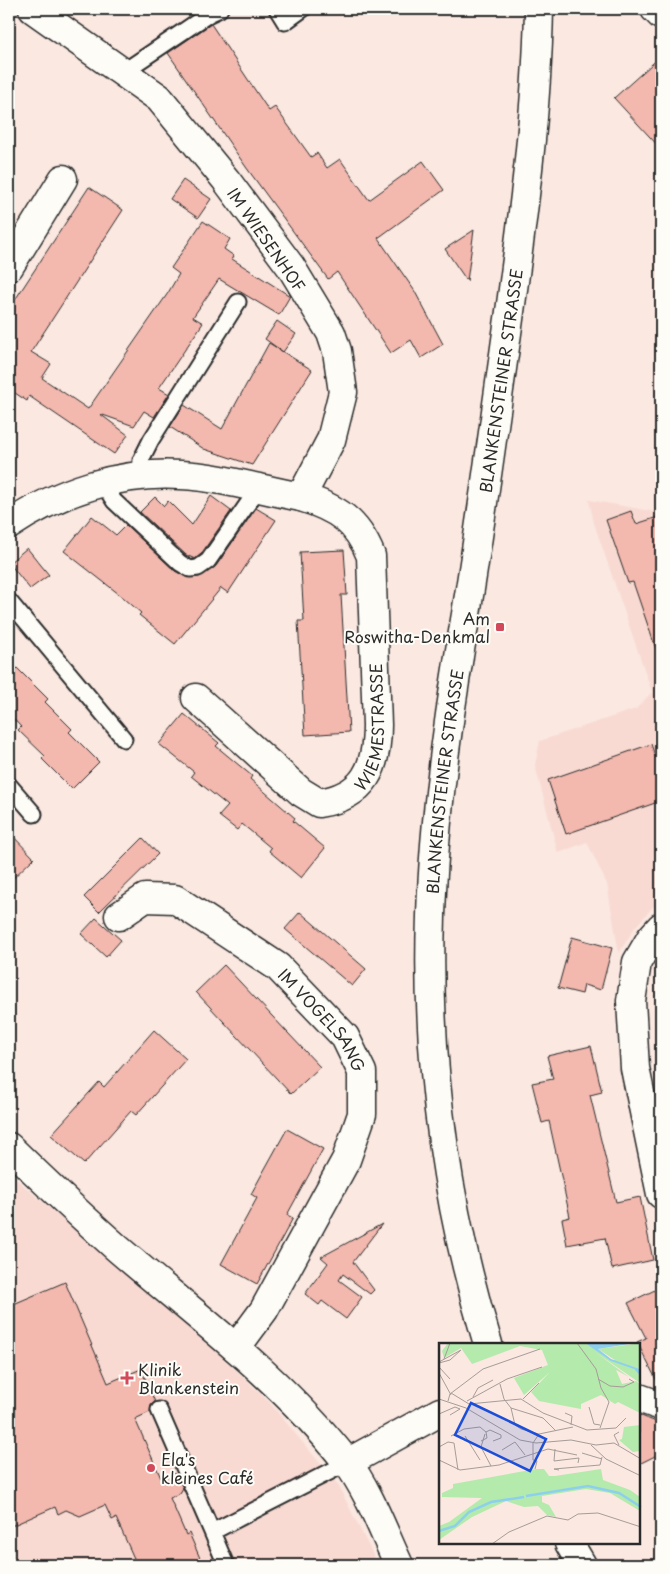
<svg xmlns="http://www.w3.org/2000/svg" width="670" height="1574" font-family="'Playpen Sans',sans-serif">
<rect width="100%" height="100%" fill="#fae8e1"/>
<filter id="ink" filterUnits="userSpaceOnUse"><feTurbulence type="fractalNoise" baseFrequency=".02" numOctaves="2"/><feDisplacementMap in="SourceGraphic" scale="10" xChannelSelector="R" yChannelSelector="G"/><feConvolveMatrix kernelMatrix="1 2 1 2 8 2 1 2 1" color-interpolation-filters="sRGB"/></filter>
<g filter="url(#ink)">
<path fill="#f8dad2" d="M589 500 661 513V898L635 927 619 953 607 884 587 842 558 853 535 765 540 741 636 709 652 692 594 523Z
M9 1173 220 1355 269 1402 338 1485 378 1565H9Z"/>
<path fill="#f3b8ae" stroke="#2b2b2b" d="M211 24 269 111 275 107 311 157 317 153 327 168 340 159 369 200 423 161 444 190 378 238 414 290 443 344 421 358 411 340 391 353 337 272 328 279 246 167 168 53Z
M661 56V149L614 98Z
M183 180 211 199 198 218 170 199Z
M89 187 123 210 31 352 51 364 42 378 88 409 168 293 179 274 171 268 203 221 230 239 224 249 234 256 232 259 290 296 279 315 219 279 193 317 203 323 159 388 169 394 154 417 144 411 134 426 100 414 128 435 114 454 29 396 27 401 9 389V309Z
M474 230 467 281 445 249Z
M277 321 296 334 283 352 265 339Z
M269 343 312 370 252 465 204 449 170 427 184 405 222 429Z
M211 496 231 511 201 554 195 559 186 555 140 512 155 497 164 506 168 501 192 525Z
M256 508 276 520 228 593 221 588 175 644 139 615 141 613 124 598 64 551 92 516 116 535 126 525 175 571 186 577H199L216 566Z
M631 511 636 524 661 516V654L658 655 633 582 628 583 606 520Z
M27 548 49 575 30 589 9 563Z
M344 550 347 595H341L349 732 305 735 298 621H304L300 552Z
M9 660 48 699 45 702 72 729 69 732 99 762 72 789 42 759 45 756 18 730 21 727 9 714Z
M184 714 219 743 216 746 252 776 250 779 295 818 293 821 325 848 301 878 269 851 271 848 242 824 237 830 219 816 228 806 191 776 194 772 159 744Z
M651 744 661 773V801L566 834 548 780Z
M9 832 34 858 9 882Z
M143 838 158 854 99 912 84 897Z
M300 912 366 969 352 986 285 929Z
M96 918 121 940 106 957 81 934Z
M572 937 612 948 601 990 584 985 582 994 558 988Z
M224 965 320 1067 291 1094 196 992Z
M154 1030 186 1059 136 1115 131 1111 84 1164 51 1135 99 1082 104 1087Z
M591 1046 602 1092 590 1095 616 1202 640 1197 653 1260 612 1269 605 1238 567 1245 562 1219 570 1217 549 1121 542 1123 532 1083 553 1079 547 1056Z
M287 1129 323 1149 287 1215 293 1218 257 1284 221 1264 257 1198 251 1194Z
M382 1224 353 1262 374 1290 370 1294 343 1274 339 1280 362 1297 346 1319 322 1301 319 1305 305 1294 328 1263 321 1257Z
M65 1282 108 1383 141 1369 155 1402 151 1405 150 1412 135 1419 161 1478 172 1473 177 1475 183 1488 180 1493 170 1498 186 1535 189 1533 203 1565H137L116 1518 112 1520 105 1505 80 1516 66 1510 58 1514 55 1507 9 1527V1306Z
M661 1287V1389L637 1342 646 1338 628 1303Z
M639 1415 661 1424V1453L639 1464Z"/>
<g fill="none" stroke-linecap="round" stroke-linejoin="round">
<g stroke="#2b2b2b" stroke-width="19">
<path id="lane" d="M277 9 285 22 303 9
M123 72 209 14 220 9
M140 476 141 460 151 440 238 302
M102 482 114 501 180 563 190 569 198 568 208 561 258 489
M9 601 124 739
M9 785 34 814
M159 1410 212 1532
M226 1565 212 1532 347 1463"/>
</g>
<g stroke="#2b2b2b" stroke-width="31">
<g id="street">
<path d="M655 9 661 15"/>
<path d="M9 267 63 179"/>
<path d="M9 525C59 491 121 471 181 475 222 477 262 490 301 497L331 440 343 392 337 351 331 333 291 267 226 180 159 98 33 9"/>
<path id="s1" d="M196 698 301 792 319 803C365 796 377 768 377 725L371 556C357 521 337 508 301 497"/>
<path id="s2" d="M119 916 145 898 175 899 278 967 345 1037 362 1072V1114L346 1160 264 1310 236 1348"/>
<path d="M661 927 651 938 637 962 631 1001 635 1068 661 1194"/>
<path d="M9 1147C44 1181 80 1215 117 1248 196 1316 281 1378 346 1461 369 1491 383 1531 399 1565"/>
<path d="M639 1398 661 1406"/>
<path d="M347 1463 440 1412"/>
</g>
</g>
<g stroke="#2b2b2b" stroke-width="31">
<g id="secondary">
<path id="s3" d="M488 1344C446 1206 426 1061 431 916 434 815 449 714 466 614 482 516 495 417 509 319 523 216 537 113 539 9"/>
<path d="M569 1543 582 1565"/>
</g>
</g>
<use href="#lane" stroke="#fdfcf7" stroke-width="15"/>
<use href="#street" stroke="#fdfcf7" stroke-width="28"/>
<use href="#secondary" stroke="#fdfcf7" stroke-width="28"/>
</g>
</g>
<g fill="#d1495b" stroke="#fdfcf7" stroke-width="2">
<rect x="495" y="622" width="10" height="10" rx="2.5"/>
<path d="M124.5 1370.5h5v5h5v5h-5v5h-5v-5h-5v-5h5z"/>
<circle cx="151" cy="1468" r="5"/>
</g>
<g text-anchor="middle" dominant-baseline="central" stroke-width="4" stroke-linejoin="round" paint-order="stroke">
<g font-size="16" fill="#2b2b2b" stroke="#fdfcf7">
<text transform="translate(267 239) rotate(55)">IM WIESENHOF</text>
<text stroke="none"><textPath href="#s3" startOffset="974">BLANKENSTEINER STRASSE</textPath></text>
<text stroke="none"><textPath href="#s1" startOffset="268">WIEMESTRASSE</textPath></text>
<text stroke="none"><textPath href="#s3" startOffset="569">BLANKENSTEINER STRASSE</textPath></text>
<text stroke="none"><textPath href="#s2" startOffset="255">IM VOGELSANG</textPath></text>
</g>
<g font-size="16" fill="#2b2b2b" stroke="#fdfcf7" text-anchor="start">
<text x="490" y="618" text-anchor="end">Am<tspan x="490" dy="18">Roswitha-Denkmal</tspan></text>
<text x="138" y="1369">Klinik<tspan x="138" dy="18">Blankenstein</tspan></text>
<text x="161" y="1459">Ela's<tspan x="161" dy="18">kleines Café</tspan></text>
</g>
</g>
<g transform="translate(439 1343)">
<rect width="201" height="201" fill="#fae8e1"/>
<path d="M9 0H146L172 17H176L159 6 201 0V26L176 18 194 25 201 33V40L156 9 190 34 177 27 183 41 197 38 201 41V70L179 59 176 61 162 52 142 61V66L100 58 92 49 111 29 85 52 75 35 109 22 103 7 81 3 33 21 22 5 5 15 3 8ZM201 82V108L194 109 180 97 183 96 185 84ZM97 126H105L110 133H116L162 126 164 137 191 147 201 154V168L171 150 147 146 103 153V159L110 162 117 174 108 172 99 163 85 164 67 158 33 174 0 197V183L10 179 43 155 3 154V150L14 145V141Z" fill="#b4eaac"/>
<path d="M146 0H196L159 6 172 16 201 26V33L195 26 172 18Z" fill="#8dd0ee"/>
<path fill="none" stroke="#8dd0ee" stroke-width="2.5" d="M87 153 149 143 180 150 202 164M0 188 16 183 30 169 52 159 85 154"/>
<path fill="none" stroke="#a79c98" stroke-width="1" d="M138 0 157 26 162 45 170 59 161 85M5 16 11 0M0 19 22 7 11 17 0 20M0 24 11 36M0 30 12 52M159 36 171 43 184 44 195 39 190 36M61 41 65 56M12 50 30 61 82 56 104 70 148 87M34 54 39 45 54 37M0 56 27 65 81 97 97 100 132 97 157 102 175 100 202 116M65 56 72 65 76 82 82 86 100 91 134 84M84 56 100 40M9 58 11 51 44 26 101 6M28 58 68 36 103 24M150 64 155 81 161 82M72 65 104 75 117 88M126 70 133 73 132 82M0 71 16 64 21 66 11 72M148 87 177 85 187 75M47 89 51 87 62 92V95L54 98M46 91 42 104 52 123M12 93 25 86 41 84 47 89 48 95 42 98M26 93 41 117M152 102 167 116 202 133M180 102 175 92 180 89M0 104 9 99 15 100 19 127M116 106 115 118 140 115 139 120M63 107 76 99 86 112M143 110 163 116M0 117 21 127 60 122 109 106 138 112M96 126 98 118 94 117V100L100 91M120 127 115 126 161 122 163 114M53 201 70 189 108 173 129 177 139 171 159 170 202 184"/>
<path fill="#1d4ed8" fill-opacity="0.15" stroke="#1d4ed8" stroke-width="2.5" d="M32 60 107 96 91 128 16 92Z"/>
<rect width="201" height="201" fill="none" stroke="#2b2b2b" stroke-width="2.5"/>
</g>
<rect width="670" height="1574" fill="none" stroke="#fdfcf7" stroke-width="30"/>
<rect x="15" y="15" width="640" height="1544" fill="none" stroke="#2b2b2b" stroke-width="2" filter="url(#ink)"/>
</svg>
